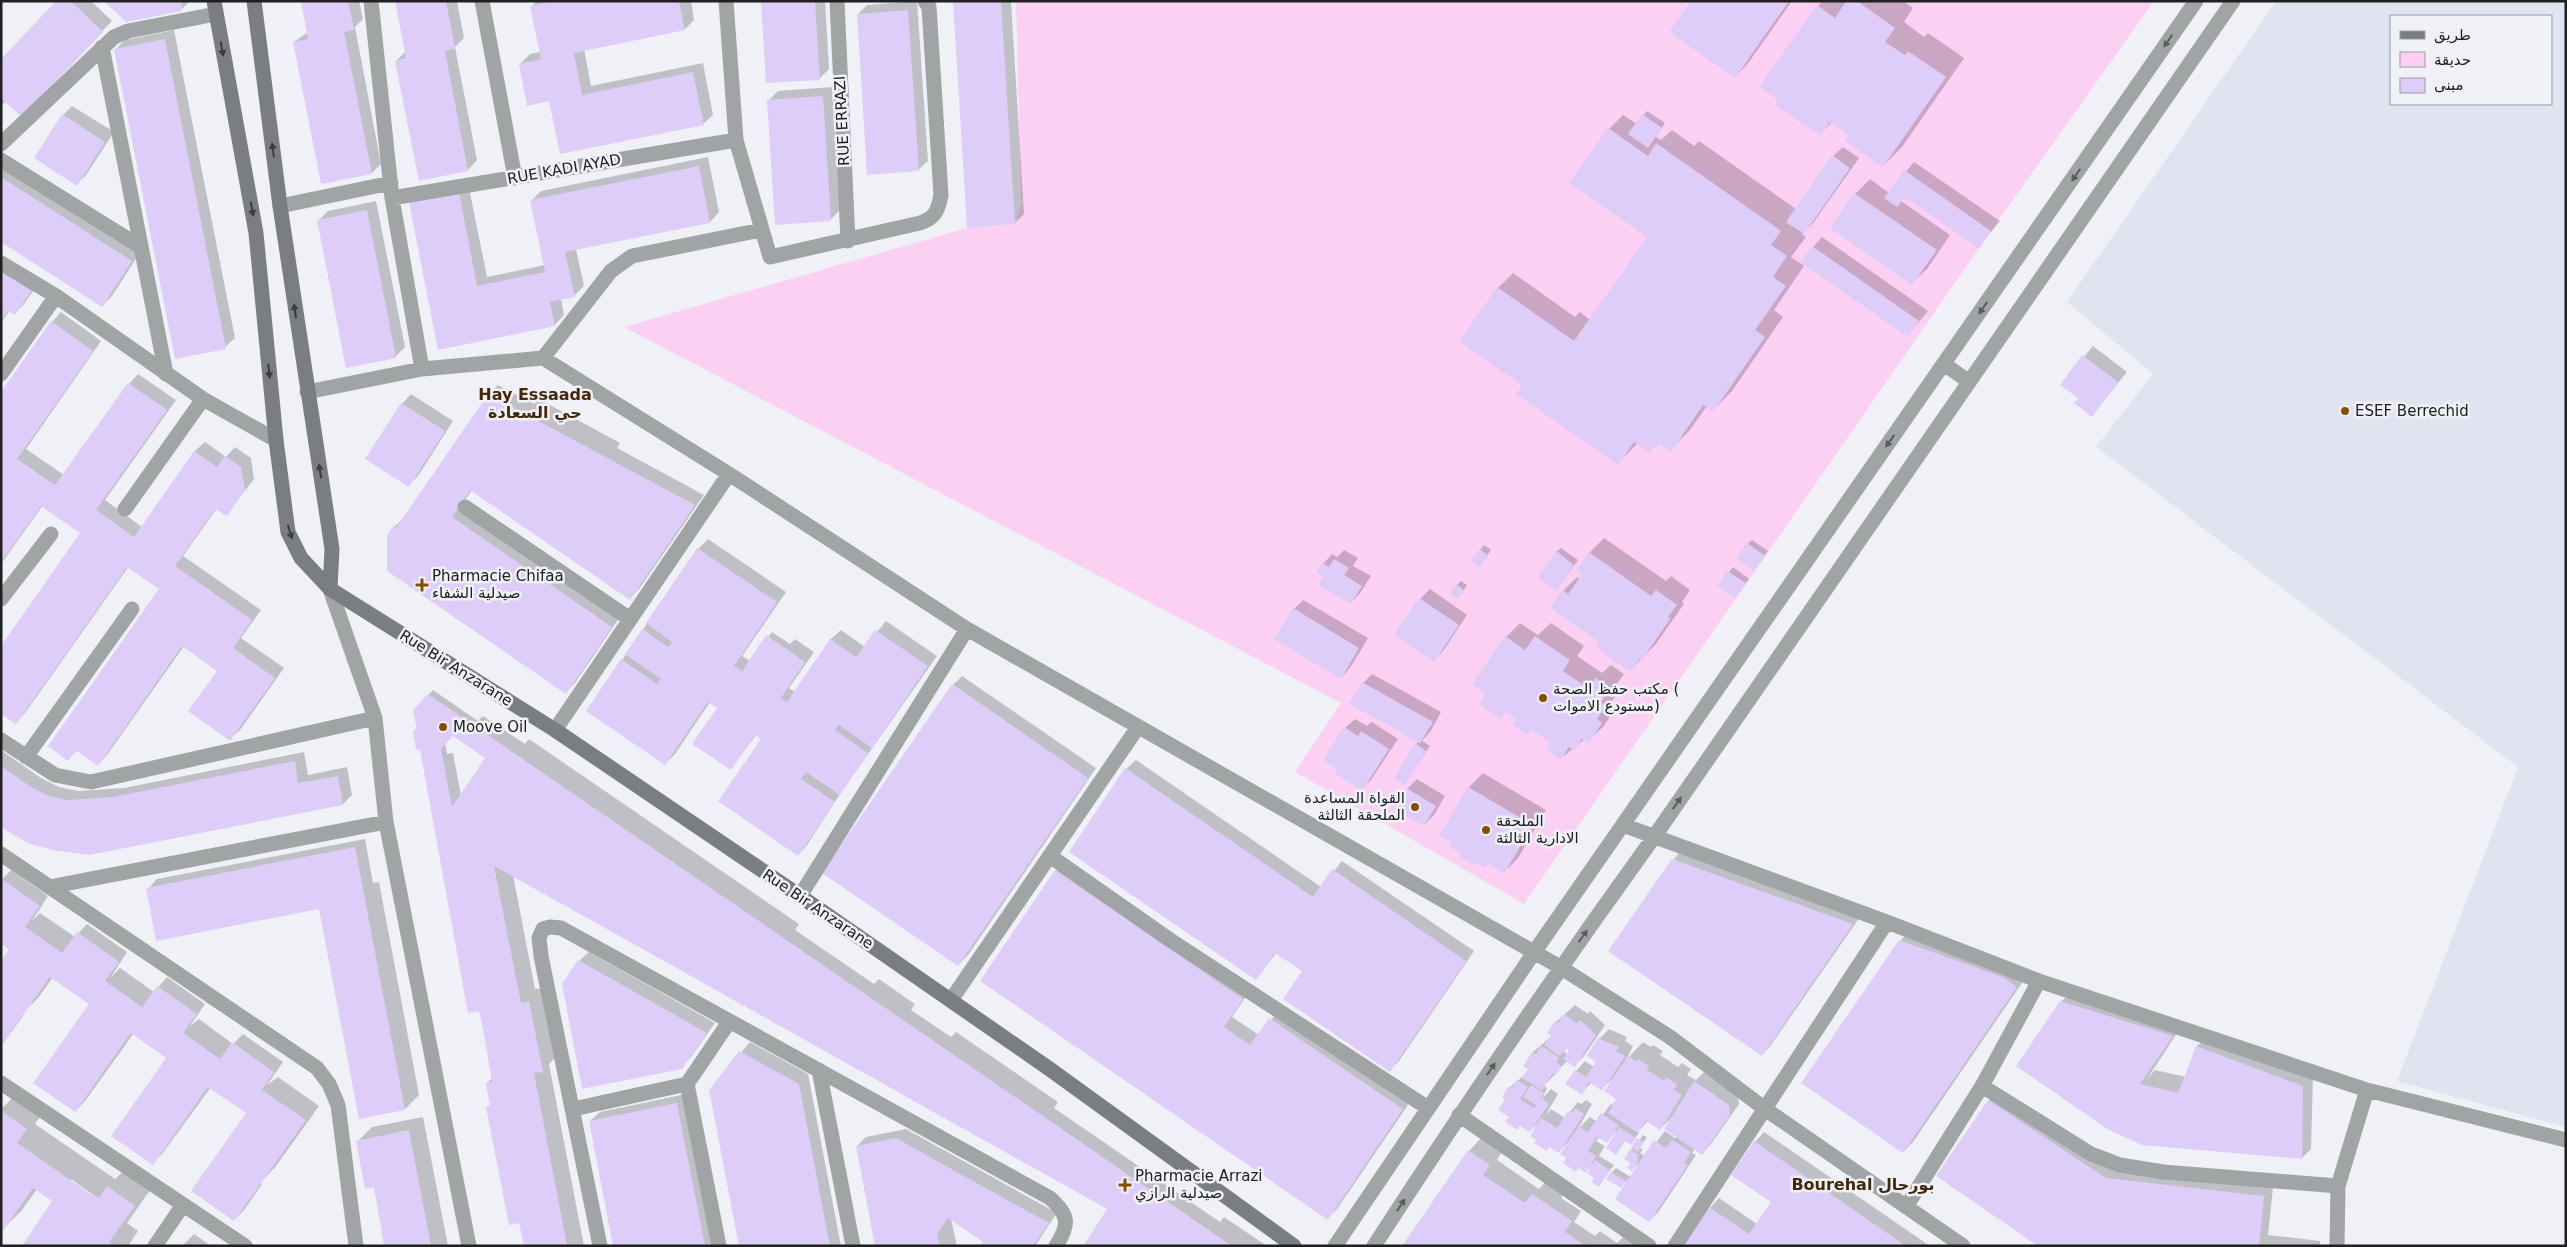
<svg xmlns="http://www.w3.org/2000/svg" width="2567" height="1247" font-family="'DejaVu Sans','Noto Sans Arabic',sans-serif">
<rect width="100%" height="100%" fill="#eff1f7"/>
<path fill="#e0e4f1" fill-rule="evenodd" d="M2276 1H2566V1127L2397 1081 2518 767 2096 447 2153 374 2067 302ZM2391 16H2551V104H2391Z"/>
<path fill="#fcd0f3" d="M1016 1H2154L1991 231 1524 904 1295 772 1341 703 624 327 967 228 1015 224 1021 204Z"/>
<path fill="#0003" fill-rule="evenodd" d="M58 1H91L112 21 31 106 6 101 1 106V60Z
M106 1H190L182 9Z
M302 1H359L363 19 355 27 381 164 372 173 322 183 294 42 308 32Z
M396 1H457L464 38 455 47 477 160 468 170 396 61 406 51Z
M537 1H691L694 20 685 29 584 49 591 86 703 63 713 115 703 124 550 100 520 64 530 54 541 52 532 6Z
M762 1H825L829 69 820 78Z
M917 1 928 161 918 170 858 14 867 5Z
M954 1H1011L1024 214 1015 223Z
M1692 1H1792L1749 62 1735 77Z
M1822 1H1903L1913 8 1904 22 1924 37 1928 33 1964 58 1902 147 1883 166 1851 135 1832 122 1820 134 1783 94 1761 87Z
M174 30 235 338 225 347 115 50 125 40Z
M832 87 840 210 830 220 768 101 778 91Z
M72 106 114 132 86 175 77 184 63 115Z
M1647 111 1665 123 1656 137 1661 140 1672 130 1694 146 1699 141 1796 209 1833 156 1843 147 1859 158 1813 223 1802 234 1806 237 1791 257 1804 266 1774 310 1783 317 1732 391 1713 410 1707 406 1689 431 1670 450 1659 442 1650 451 1638 443 1618 463 1526 381 1461 341 1498 288 1513 273 1575 317 1580 312 1590 320 1648 237 1609 129 1623 115 1637 124Z
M708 157 719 212 710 222 576 249 584 286 574 296 561 299 564 315 555 325 439 348 410 202 468 183 487 277 545 265 532 200 541 191Z
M1 161 141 251 112 296 102 306 1 241Z
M1914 162 2000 221 1979 247 1906 197 1901 201 1950 235 1927 269 1912 283 1832 228 1855 194 1870 179 1889 193Z
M376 201 405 347 395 357 319 220 328 211Z
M1822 237 1928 311 1908 335 1813 247Z
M1 254 40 281 24 304 15 313 10 310 1 323Z
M61 312 101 341 26 449 64 475 129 384 138 374 176 400 105 500 142 527 195 451 205 442 226 457 235 447 251 458 254 479 226 515 217 508 183 556 261 610 241 638 284 668 240 730 230 739 218 670 184 646 107 755 98 764 78 750 68 759 161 589 129 566 25 713 16 722 82 533 43 505 1 564V483L52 322Z
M2093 346 2127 372 2092 415 2079 398 2061 384Z
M498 385 534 404 539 399 620 443 617 448 704 495 639 589 630 598 472 490 460 507 620 617 575 683 566 692 394 527 404 518 489 395Z
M411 394 453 421 418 476 408 485 402 404Z
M1604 538 1666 581 1671 576 1690 590 1682 602 1684 604 1655 645 1630 670 1600 642 1563 591 1577 577 1581 579 1584 575 1578 570 1590 552Z
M708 539 786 592 742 656 750 661 772 632 790 644 795 639 814 652 789 688 795 692 831 639 841 630 865 647 886 621 937 656 842 791 807 845 798 855 763 738 757 734 731 768 718 708 710 702 675 754 665 764 622 660 698 549Z
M1752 540 1768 551 1754 569 1748 544Z
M1484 545 1491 550 1480 566V550Z
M1561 548 1578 560 1560 585 1556 552Z
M1344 550 1358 558 1353 566 1371 576 1360 593 1351 603 1325 576 1323 564 1332 554 1337 557Z
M1733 567 1749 579 1735 597 1719 585Z
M1461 581 1467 585 1462 593 1457 585Z
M1430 589 1467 615 1443 651 1434 660 1420 599Z
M1303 600 1368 638 1350 668 1341 678 1294 609Z
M1520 623 1538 635 1551 623 1584 646 1577 656 1602 673 1611 665 1624 674 1614 688 1619 691 1610 704 1616 708 1603 727 1588 741 1585 739 1560 759 1552 743 1532 728 1526 734 1518 718 1506 711 1500 717 1487 693 1506 637Z
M1372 674 1441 712 1430 732 1422 741 1430 746 1405 783 1416 744 1419 741 1363 683Z
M962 676 1096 768 968 955 958 965 953 685Z
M433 690 478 721 483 716 525 744 529 739 799 924 795 930 874 984 879 979 915 1004 911 1010 951 1037 956 1032 1058 1102 1054 1108 1220 1222 1224 1217 1267 1246H1084L1109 1209 513 875 535 989 544 988 557 1056 549 1064 584 1246H525L520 1221 488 1107 491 1104 487 1083 493 1077 480 1010 421 748 414 731 417 728 414 710ZM453 735 487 758 461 796 453 753 447 754 445 743Z
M1355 719 1367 726 1372 722 1398 739 1371 780 1362 789 1338 769 1345 728Z
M1 750 41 778 59 787 78 791 124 788 304 752 308 775 347 767 352 795 343 804 1 824Z
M1136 760 1321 887 1342 861 1474 951 1399 1061 1389 1071 1303 971 1277 952 1256 979 1126 769Z
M1483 773 1546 810 1518 858 1504 872 1488 863 1476 861 1441 835 1469 787Z
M1417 779 1445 796 1434 815 1424 825 1407 789Z
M365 839 373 883 379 882 419 1095 405 1109 320 907 148 889 157 879Z
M1682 850 1862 914 1771 1045 1762 1055 1673 860Z
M1066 862 1251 989 1232 1017 1259 1035 1280 1009 1412 1099 1337 1209 1328 1218 1056 871Z
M11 870 48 896 32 921 40 913 75 937 87 924 127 952 111 977 120 968 154 992 167 977 205 1004 190 1026 199 1019 233 1044 243 1034 283 1062 267 1085 278 1077 319 1106 276 1166 261 1182V1185L263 1183 244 1210 234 1220 251 1108 211 1087 162 1154 152 1164 168 1057 134 1033 85 1101 75 1111 94 999 53 977 38 998 22 1014V1017L24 1015 1 1046V962L11 949 1 880Z
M1910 931 2026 977 1913 1142 1903 1152 1900 941Z
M589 952 715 1023 691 1057 681 1067 579 961Z
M2071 992 2181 1027 2147 1079 2155 1070 2186 1077 2197 1046 2207 1037 2313 1076 2311 1149 2302 1158 2017 1066 2061 1002Z
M1575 1005 1588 1014 1590 1011 1605 1025 1584 1056 1575 1065 1568 1060 1544 1086 1547 1088 1542 1099 1551 1089 1558 1094 1545 1116 1551 1109 1565 1118 1578 1102 1581 1104 1586 1100 1592 1104 1578 1129 1590 1117 1597 1122 1611 1104 1614 1106 1618 1099 1613 1078 1602 1089 1592 1082 1581 1093 1576 1071 1585 1061 1594 1067 1597 1062 1599 1039 1609 1029 1627 1037 1625 1041 1633 1046 1626 1060 1643 1042 1651 1047 1653 1045 1663 1051 1660 1055 1678 1067 1682 1063 1691 1069 1687 1075 1696 1080 1704 1072 1738 1095 1739 1104 1711 1144 1702 1153 1695 1149 1692 1153 1696 1155 1659 1211 1649 1221 1628 1180 1621 1186 1611 1173 1616 1168 1631 1177 1639 1162 1632 1170 1631 1150 1643 1135 1647 1137 1640 1148 1643 1150 1640 1153 1645 1156 1665 1131 1675 1138 1677 1137 1672 1117 1660 1129 1648 1121 1638 1132 1639 1133 1631 1143 1626 1140 1616 1153V1131L1607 1141 1599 1137 1596 1141 1605 1146 1599 1156 1614 1165 1599 1185 1593 1164 1586 1171 1579 1167 1576 1170 1568 1158 1569 1141 1559 1151 1550 1146 1547 1150 1538 1123 1530 1131 1521 1125 1518 1128 1510 1117 1507 1098 1504 1096 1510 1087 1527 1073 1530 1068 1525 1066 1533 1052 1553 1035 1549 1033 1556 1022ZM1567 1047 1571 1050 1568 1054 1564 1052Z
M750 1042 808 1074 841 1246H740L710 1090Z
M1998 1091 2115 1169 2273 1187 2268 1235 2320 1241V1246H2040L1937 1175 1989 1100Z
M19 1092 45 1109 35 1124 115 1179 127 1168 153 1186 127 1223 138 1231 128 1246H23L54 1201 37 1189 22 1210 3 1229 1 1228V1109ZM71 1179 103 1202 102 1204 71 1182Z
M686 1094 716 1246H614L590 1121 600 1112Z
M423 1117 448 1246H386L375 1186 358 1141 372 1127Z
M906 1129 1057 1213 1035 1246H982L984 1242 951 1219 957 1246H876L857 1146 866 1137Z
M1764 1132 1930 1246H1689L1710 1208 1719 1198 1757 1224 1773 1202 1755 1142Z
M1483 1136 1503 1150 1497 1160 1539 1189 1547 1180 1565 1192 1561 1198 1581 1211 1574 1222 1595 1236 1600 1231 1617 1243 1626 1234 1643 1246H1403L1469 1151Z
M194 1234 211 1246H182Z"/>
<path fill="#decdf8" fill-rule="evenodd" d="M56 1H71L103 32 22 117 1 98V59Z
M104 1H181L182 11 126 22Z
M301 1H348L354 30 344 32 372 174 321 184 293 42 308 39Z
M395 1H446L455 48 445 51 468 171 419 181 395 61 406 58Z
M554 1H679L685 30 574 53 582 95 693 72 704 125 560 154 549 101 527 106 519 64 541 59 530 6Z
M761 1H815L820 80 766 83Z
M953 1H1001L1015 224 967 228Z
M1691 1H1789L1735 78 1669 32Z
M1846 1H1857L1895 28 1885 42 1905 55 1908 51 1946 77 1883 167 1845 141 1849 135 1830 122 1820 136 1775 105 1778 100 1759 87 1817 5 1835 18Z
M908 10 919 171 867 175 857 14Z
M165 39 226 349 175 359 114 49Z
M823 96 831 221 775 225 767 100Z
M62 114 105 142 77 186 34 158Z
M1642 114 1662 128 1648 148 1628 134Z
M1608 128 1648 156 1656 143 1781 231 1771 245 1787 256 1773 277 1786 286 1755 330 1765 337 1713 412 1703 405 1671 452 1657 443 1650 453 1634 442 1618 465 1516 394 1522 385 1459 342 1497 287 1574 341 1647 237 1569 183Z
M1832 155 1850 168 1804 234 1786 222Z
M699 166 710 223 565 252 575 297 550 302 555 326 438 350 409 202 459 192 477 286 545 272 530 200Z
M1904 170 1991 231 1979 249 1905 197 1897 207 1884 198Z
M1 177 132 261 102 307 1 242Z
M1854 193 1937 250 1912 285 1830 228Z
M367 210 396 358 346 368 317 220Z
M1812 246 1919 321 1908 337 1800 262Z
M1 270 31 291 15 315 8 311 1 321Z
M51 321 93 351 17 459 55 485 128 383 167 410 96 510 134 537 194 451 217 467 225 456 241 467 245 490 227 516 215 509 175 566 252 620 233 648 275 678 230 741 188 711 217 671 182 646 98 766 76 750 68 761 48 746 159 589 127 567 16 724 1 714V646L80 533 41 506 1 562V392Z
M2082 355 2118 382 2092 417 2074 403 2078 398 2060 385Z
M488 394 695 505 630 600 470 490 467 495 452 517 612 627 566 694 387 571V535L393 526 396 528Z
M401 403 445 431 409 487 365 459Z
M1747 543 1765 556 1754 571 1736 558Z
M697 548 777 602 734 666 742 671 766 635 785 648 805 662 781 698 787 702 830 639 856 657 875 630 928 666 872 748 839 725 835 730 868 753 840 795 806 772 801 779 835 802 798 856 718 801 761 739 755 735 731 770 692 744 717 708 708 702 665 765 586 711 621 659 657 684 659 681 661 679 625 654 642 629 668 647 672 642 646 623Z
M1479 549 1488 555 1480 568 1471 561Z
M1556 551 1574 565 1556 591 1538 577Z
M1589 552 1651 596 1656 590 1677 605 1668 617 1671 618 1641 661 1639 659 1630 672 1595 647 1599 642 1550 608 1562 590 1568 594 1582 575 1576 571Z
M1334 559 1349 568 1344 575 1362 586 1351 604 1318 585 1323 576 1316 572 1322 563 1329 567Z
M1727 571 1746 583 1735 598 1717 586Z
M1456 584 1464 590 1458 599 1450 593Z
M1419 598 1459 625 1434 662 1394 635Z
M1293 608 1359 648 1341 679 1274 639Z
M1505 636 1525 650 1535 636 1570 660 1563 671 1588 688 1596 678 1610 688 1601 702 1606 706 1597 719 1602 723 1589 743 1582 739 1574 751 1569 747 1561 760 1546 750 1551 743 1531 729 1527 735 1512 725 1516 719 1505 711 1500 719 1479 704 1485 694 1472 684Z
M1362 682 1433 722 1420 743 1349 704Z
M952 684 1088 778 958 966 822 873Z
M428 694 992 1081 1232 1246H1083L1107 1209 494 866 521 1003 529 1001 543 1072 534 1073 567 1246H524L519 1223 509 1225 486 1107 490 1106 486 1083 492 1082 484 1034 479 1011 468 1013 423 766 420 749 416 750 413 731 417 730 413 710ZM453 736 485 758 452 807 441 749Z
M1344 727 1358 736 1361 731 1389 749 1362 791 1334 773 1337 769 1323 760Z
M1415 743 1426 751 1405 785 1394 778Z
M295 761 298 783 338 776 343 805 89 855 58 851 29 844 1 827V766L31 787 49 796 68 800 113 797Z
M1125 768 1313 897 1332 869 1466 961 1390 1072 1283 999 1302 971 1275 953 1256 980 1069 852Z
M1468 787 1533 825 1504 874 1488 864 1485 868 1475 862 1473 865 1458 856 1460 853 1449 847 1452 843 1439 836Z
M1406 788 1436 806 1424 826 1394 809Z
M355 847 405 1110 359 1119 319 909 156 941 146 888Z
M1672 859 1853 924 1762 1056 1608 951Z
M1055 870 1243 999 1224 1027 1250 1045 1269 1018 1403 1109 1328 1220 980 981Z
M1 878 40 906 25 927 62 953 77 932 119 962 105 981 142 1007 157 986 197 1014 183 1033 220 1059 232 1042 274 1072 262 1090 306 1120 234 1221 191 1191 246 1113 208 1087 153 1165 111 1136 166 1058 131 1033 75 1112 33 1083 89 1004 50 977 1 1046V961L9 949 1 944Z
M1899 940 2003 977 2017 987 1903 1153 1801 1083Z
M578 960 707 1033 682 1069 582 1089 562 984Z
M2060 1001 2173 1036 2140 1084 2178 1093 2196 1046 2303 1086 2302 1159 2142 1145 2109 1130 2016 1066Z
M1564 1014 1577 1023 1580 1020 1596 1035 1575 1067 1563 1059 1569 1050 1566 1048 1560 1056 1544 1045 1551 1036 1547 1033 1555 1021 1558 1023Z
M1598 1038 1619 1047 1616 1051 1625 1056 1602 1091 1589 1082 1582 1095 1565 1084 1575 1070 1586 1077 1596 1062 1587 1056Z
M1541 1046 1559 1057 1556 1062 1562 1066 1556 1075 1553 1073 1542 1090 1522 1078 1528 1069 1523 1066 1532 1052 1536 1054Z
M739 1051 799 1084 830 1246H739L709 1090Z
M1628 1056 1636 1061 1638 1059 1649 1066 1647 1070 1664 1081 1666 1077 1677 1084 1674 1090 1682 1095 1660 1130 1646 1121 1638 1133 1608 1113 1616 1099 1604 1091Z
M1517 1080 1528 1087 1520 1099 1534 1108 1536 1105 1523 1097 1531 1085 1544 1093 1541 1098 1549 1104 1530 1132 1520 1126 1518 1130 1505 1122 1509 1117 1498 1110 1505 1099 1502 1097 1509 1086 1512 1088Z
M1694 1081 1729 1105 1730 1115 1702 1155 1664 1129Z
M1988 1100 2106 1178 2264 1196 2259 1246H2038L1936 1176Z
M677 1103 705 1246H613L589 1121Z
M1575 1108 1584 1114 1559 1153 1549 1147 1547 1151 1534 1143 1536 1140 1530 1136 1541 1118 1557 1128 1568 1111 1572 1113Z
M1 1111 27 1129 17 1143 98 1199 107 1186 135 1206 109 1242 114 1246H22L52 1201 33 1188 3 1231 1 1229Z
M1601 1113 1619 1125 1607 1143 1597 1137 1588 1151 1596 1156 1586 1173 1578 1168 1576 1172 1563 1163 1566 1158 1560 1154 1579 1126 1588 1132Z
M1619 1127 1636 1138 1631 1145 1625 1141 1616 1155 1606 1148Z
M409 1130 431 1246H384L374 1187 365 1189 356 1141Z
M896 1138 962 1175 1049 1223 1033 1246H980L983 1242 948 1218 937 1234 940 1246H875L856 1146Z
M1637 1138 1644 1142 1638 1152 1631 1148Z
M1654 1140 1666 1148 1672 1140 1691 1152 1684 1163 1688 1165 1649 1222 1615 1199Z
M1754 1141 1906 1246H1687L1684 1243 1709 1207 1749 1234 1771 1202 1731 1175Z
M1630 1149 1639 1155 1637 1158 1639 1160 1632 1171 1627 1168 1631 1163 1624 1159Z
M1468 1150 1490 1165 1483 1175 1525 1203 1532 1194 1572 1221 1565 1232 1586 1246H1402Z
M1595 1160 1610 1170 1599 1187 1591 1182 1594 1178 1587 1173Z
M1611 1172 1626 1181 1621 1188 1606 1179Z"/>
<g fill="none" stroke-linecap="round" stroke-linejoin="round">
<path stroke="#a1a4a5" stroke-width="15" d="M371 1 392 198 422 369
M482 1 515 178
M726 1 736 140 770 257 920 223C935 218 938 211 941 195L929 7 925 1
M837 1 848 241
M102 47 166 374
M1 144 114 37 128 31 216 14
M1 160 141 247
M392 198 736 140
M280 206 391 183
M1 263 56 296 203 399 276 440
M543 358 611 271 632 256 761 230
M1944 364 1968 381
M1 374 56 296
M307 392 422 369 543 358 729 474 967 629 1560 967 1670 1037 1765 1109 1963 1246
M465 507 630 619
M125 509 203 399
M330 589 375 718 386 822 469 1246
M1 599 51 534
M555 730 729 474
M1 740 55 775 91 782 375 718
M26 757 132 609
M1623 825 1887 922 2039 981 2367 1090 2566 1140
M1 854 317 1068 329 1084 338 1105 356 1246
M1050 856 1170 940 1428 1108
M49 887 386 822
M800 896 967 629
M951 1000 1138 727
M819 1070 853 1246
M1 1083 245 1246
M1982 1086 2091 1154 2120 1165 2163 1172 2338 1186
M573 1109 687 1084
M1459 1115 1649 1246
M1906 1207 1982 1086 2039 981
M155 1246 183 1205
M600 1246 541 956 539 938 543 929 550 927 561 928 1050 1198C1069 1215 1070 1224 1056 1246
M719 1246 687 1084 729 1022
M1335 1246 1535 951 2196 1
M1374 1246C1464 1107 1557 971 1654 837L2233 1
M1675 1246 1887 922
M2337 1246 2338 1186 2367 1090"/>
<path stroke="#7b7e81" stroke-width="15" d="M214 1 256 233 276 440 288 532 301 558 330 589 555 730 800 896 1051 1070 1294 1246
M254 1 280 206 332 549 330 589"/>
</g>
<defs><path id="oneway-solid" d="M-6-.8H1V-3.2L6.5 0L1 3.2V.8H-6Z" transform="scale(1.25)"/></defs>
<g fill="#5a5b5d">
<use href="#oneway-solid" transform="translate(2168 41) rotate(125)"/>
<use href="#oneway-solid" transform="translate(2076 175) rotate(125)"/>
<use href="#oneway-solid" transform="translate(1983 308) rotate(125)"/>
<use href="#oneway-solid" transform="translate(1890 441) rotate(125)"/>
<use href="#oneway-solid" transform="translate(1677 803) rotate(-55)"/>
<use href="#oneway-solid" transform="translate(1583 936) rotate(-54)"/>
<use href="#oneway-solid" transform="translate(1491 1069) rotate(-56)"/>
<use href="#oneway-solid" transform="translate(1401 1205) rotate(-57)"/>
</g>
<g fill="#3b3c3e">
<use href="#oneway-solid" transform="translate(222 49) rotate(80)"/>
<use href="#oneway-solid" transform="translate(273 150) rotate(-97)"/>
<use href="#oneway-solid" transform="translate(252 209) rotate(80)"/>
<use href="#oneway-solid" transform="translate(295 311) rotate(-98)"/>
<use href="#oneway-solid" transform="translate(269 371) rotate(84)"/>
<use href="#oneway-solid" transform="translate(320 471) rotate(-99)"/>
<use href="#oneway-solid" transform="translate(290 532) rotate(73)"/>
</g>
<g fill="#874e02" stroke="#eff1f7" stroke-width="2">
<circle cx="2345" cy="411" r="5"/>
<path d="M419.5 577.5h5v5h5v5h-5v5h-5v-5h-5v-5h5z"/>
<circle cx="1543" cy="698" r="5"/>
<circle cx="443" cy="727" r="5"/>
<circle cx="1415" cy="807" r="5"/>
<circle cx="1486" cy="830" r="5"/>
<path d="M1122.5 1177.5h5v5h5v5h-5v5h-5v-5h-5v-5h5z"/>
</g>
<g text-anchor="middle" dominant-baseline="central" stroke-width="5" stroke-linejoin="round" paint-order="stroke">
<g font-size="15" fill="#202022" stroke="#eff1f7">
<text transform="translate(842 121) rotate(-93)">RUE ERRAZI</text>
<text transform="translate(564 169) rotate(-10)">RUE KADI AYAD</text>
<text transform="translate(456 668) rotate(32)">Rue Bir Anzarane</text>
<text transform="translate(818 909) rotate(34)">Rue Bir Anzarane</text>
</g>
<g font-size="15" fill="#202022" stroke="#eff1f7" text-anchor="start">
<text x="2355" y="411">ESEF Berrechid</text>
<text x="432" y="576">Pharmacie Chifaa<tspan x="432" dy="17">صيدلية الشفاء</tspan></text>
<text x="1553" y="689">مكتب حفظ الصحة (<tspan x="1553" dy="17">مستودع الاموات)</tspan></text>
<text x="453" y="727">Moove Oil</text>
<text x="1405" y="798" text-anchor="end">القواة المساعدة<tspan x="1405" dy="17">الملحقة الثالثة</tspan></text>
<text x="1496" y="821">الملحقة<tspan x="1496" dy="17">الادارية الثالثة</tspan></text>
<text x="1135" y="1176">Pharmacie Arrazi<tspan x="1135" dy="17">صيدلية الرازي</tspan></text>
</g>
<g font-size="16" font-weight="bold" fill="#44280a" stroke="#eff1f7">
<text x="535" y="394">Hay Essaada<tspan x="535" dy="18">حي السعادة</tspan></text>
<text x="1863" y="1184">Bourehal بورحال</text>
</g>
</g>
<rect width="2567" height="1247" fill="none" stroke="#202022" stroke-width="5"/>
<rect x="2390" y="15" width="162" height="90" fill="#eff1f7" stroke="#9c9da2"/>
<rect x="2400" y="31" width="25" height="8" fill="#7b7e81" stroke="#9c9da2"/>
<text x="2434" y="40" font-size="15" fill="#202022">طريق</text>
<rect x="2400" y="52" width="25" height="15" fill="#fcd0f3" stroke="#9c9da2"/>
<text x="2434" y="65" font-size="15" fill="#202022">حديقة</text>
<rect x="2400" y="78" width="25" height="15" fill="#decdf8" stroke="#9c9da2"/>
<text x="2434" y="90" font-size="15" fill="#202022">مبنى</text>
</svg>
